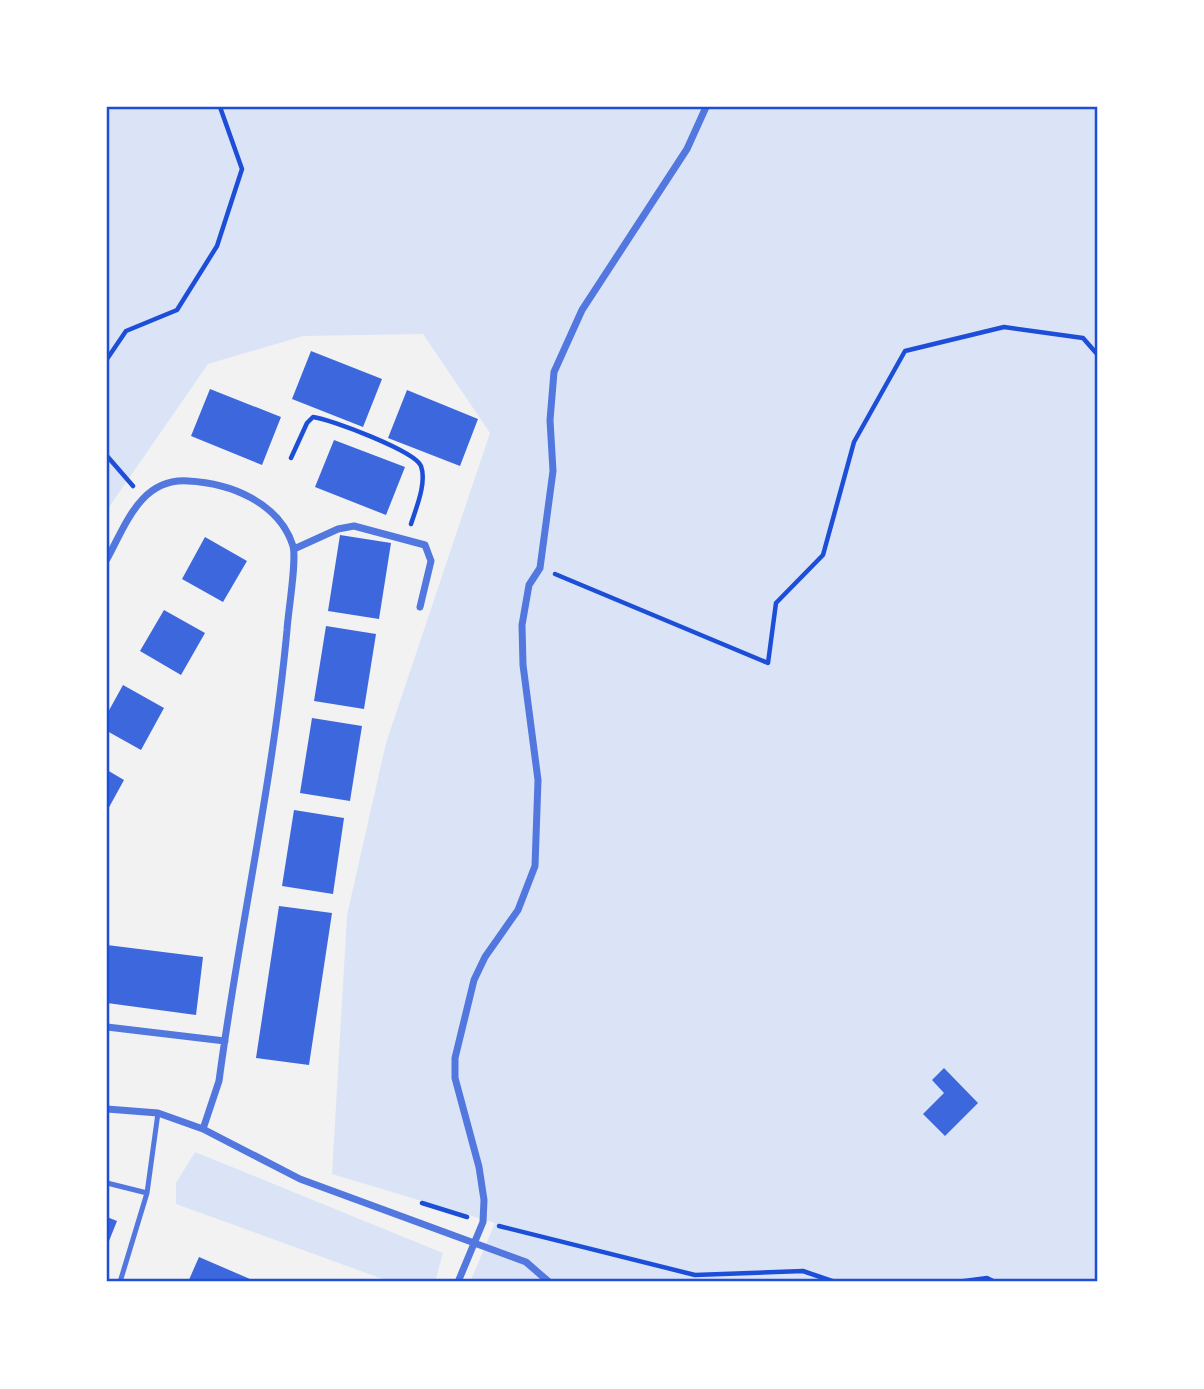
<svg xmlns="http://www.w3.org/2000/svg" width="1204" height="1389" font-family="Roboto,sans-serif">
<rect width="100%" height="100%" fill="#f2f2f2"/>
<path fill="#dbe4f7" d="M107 107H1097V1282H470L495 1223 332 1174 347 915 386 743 490 433 423 334 303 336 208 364 107 510Z
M195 1152 443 1253 435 1282H391L176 1204V1183Z"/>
<path fill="#3d67dc" d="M311 351 382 379 363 427 292 399Z
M210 389 281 417 262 465 191 436Z
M407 390 478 419 460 466 388 438Z
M334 440 405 467 386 515 315 487Z
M340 535 391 543 379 619 328 611Z
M205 537 247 561 223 602 182 579Z
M164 610 205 633 181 675 140 651Z
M326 626 376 634 364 709 314 701Z
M123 685 164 708 141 750 107 731V714Z
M312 718 362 726 350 801 300 793Z
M107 770 124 780 107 811Z
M294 810 344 818 333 894 282 886Z
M279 906 332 913 309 1065 256 1058Z
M107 945 203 957 196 1015 107 1003Z
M944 1068 978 1103 945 1136 923 1114 944 1093 932 1080Z
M107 1217 117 1221 107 1246Z
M199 1257 250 1279 248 1282H188Z"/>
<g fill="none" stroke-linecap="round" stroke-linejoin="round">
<path stroke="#1d4ed8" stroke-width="4.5" d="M107 359 126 331 177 310 217 246 242 169 220 107
M107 456 133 486
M291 458 307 423 313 417C330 419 415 451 421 466 427 483 416 508 411 524
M555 574 768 663 776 603 823 555 854 442 905 351 1004 327 1083 338 1097 354
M422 1203 467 1217
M499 1226 695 1275 803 1271 835 1282
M957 1282 987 1278 995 1282"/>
<path stroke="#5277de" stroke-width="5" d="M107 1183 147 1193
M120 1282 147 1193 158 1113"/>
<path stroke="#5277de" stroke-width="7" d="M294 549 338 529 354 526 425 545 431 561 420 607
M107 559C126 524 141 478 188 481 230 483 279 502 293 546 297 561 288 612 287 630 273 782 239 930 219 1081L203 1129
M107 1027 225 1041
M107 1109 158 1113 203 1129 300 1179 526 1262 549 1282
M458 1282 483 1222 484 1200 479 1167 455 1078V1058L474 980 485 957 518 910 535 866 538 780 523 665 522 625 529 585 540 568 553 471 550 420 554 372 582 310 687 149 706 107"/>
</g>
<rect width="1204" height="1389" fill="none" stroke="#ffffff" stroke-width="217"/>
<rect x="108" y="108" width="988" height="1172" fill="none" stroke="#1d4ed8" stroke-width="2.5"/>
</svg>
